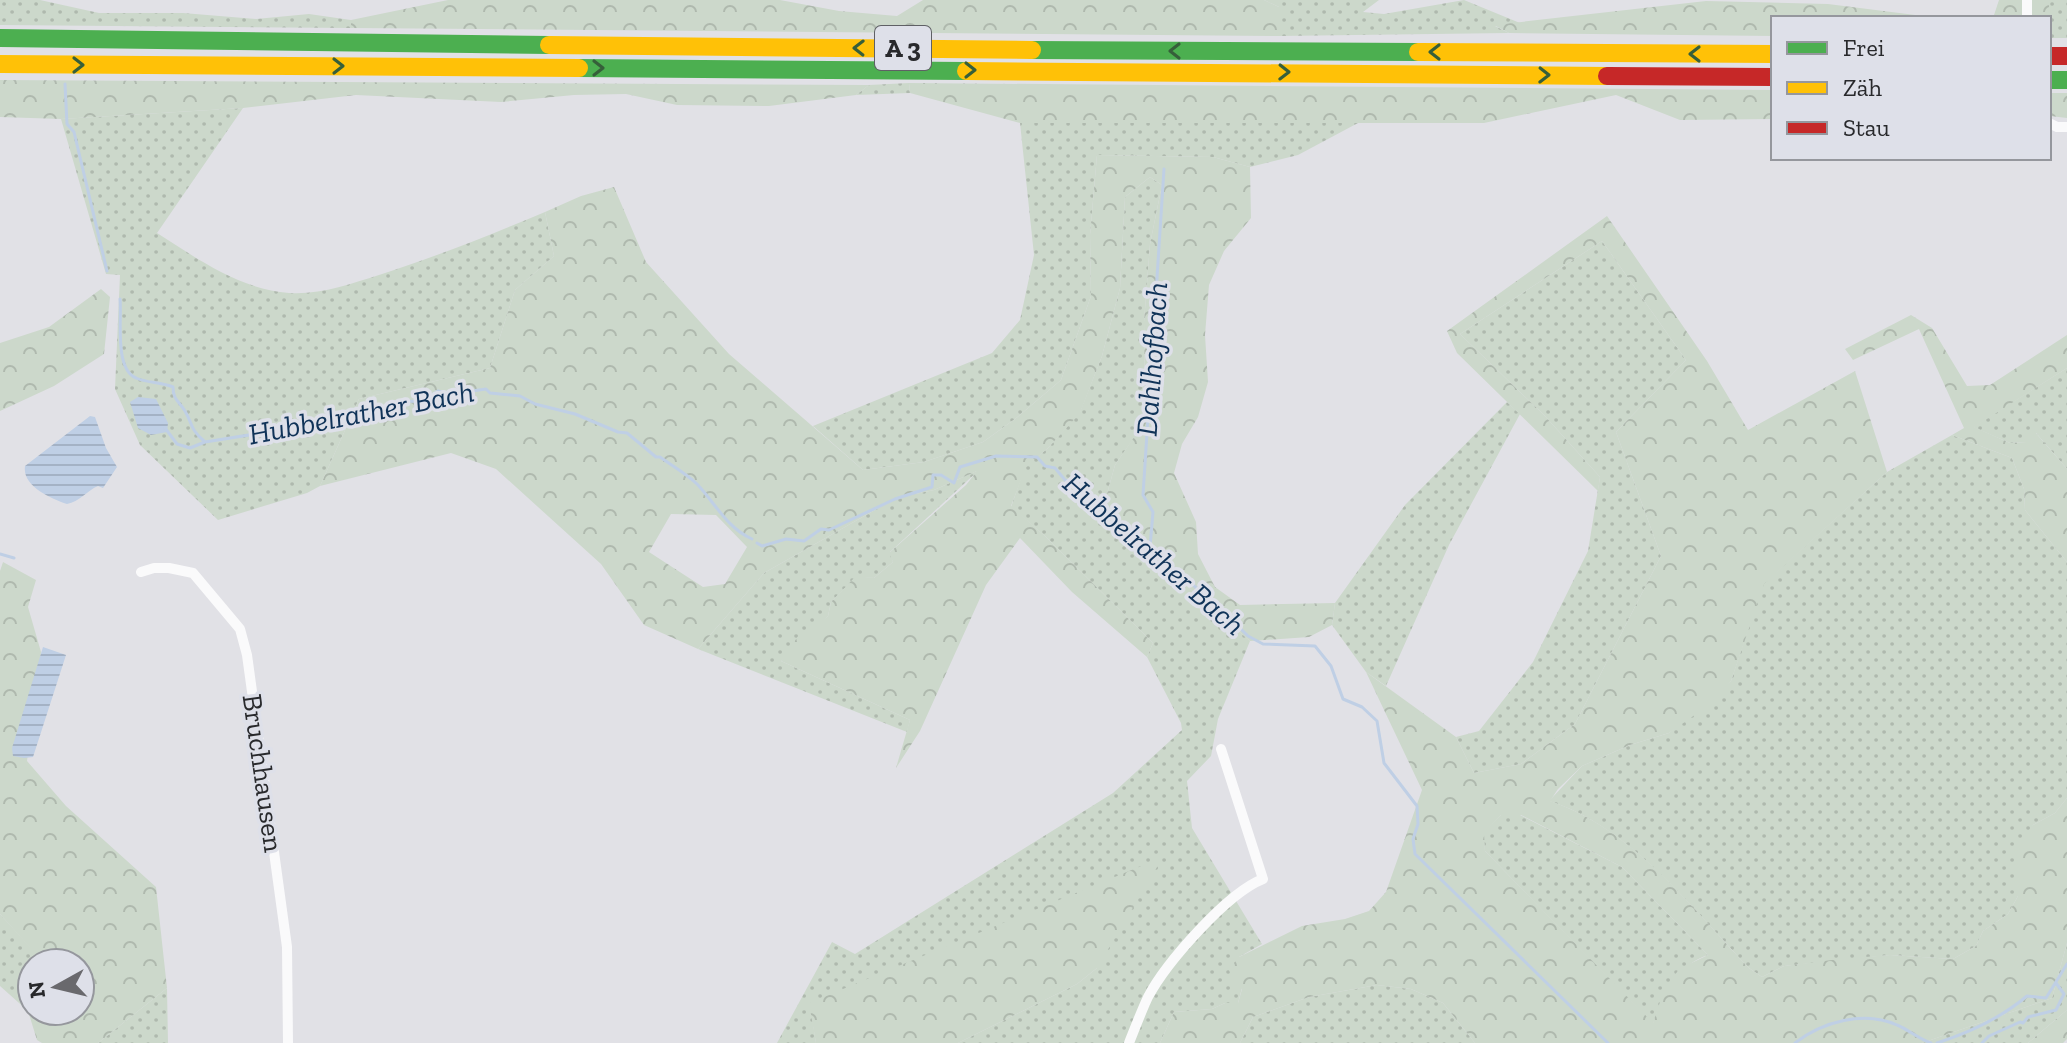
<svg xmlns="http://www.w3.org/2000/svg" width="2067" height="1043" font-family="'Zilla Slab',serif">
<defs>
<pattern id="green-dots" width="8" height="8" patternUnits="userSpaceOnUse" patternTransform="scale(2)"><rect width="8" height="8" fill="#ccd8cb"/><path d="M2 2h.1M6 6h.1" fill="none" stroke="#afb9ae" stroke-width="1.8" stroke-linecap="round"/></pattern>
<pattern id="forest-crowns" width="20" height="18" patternUnits="userSpaceOnUse" patternTransform="scale(2)"><rect width="20" height="18" fill="#ccd8cb"/><path d="M2 6a3 3 0 1 1 6 0M12 15a3 3 0 1 1 6 0" fill="none" stroke="#afb9ae"/></pattern>
<pattern id="water-rules" width="6" height="5" patternUnits="userSpaceOnUse" patternTransform="scale(2)"><rect width="6" height="5" fill="#bfcfe5"/><path d="M0 2.5h6" fill="none" stroke="#a4b2c5"/></pattern>
</defs>
<rect width="100%" height="100%" fill="#e1e1e6"/>
<path fill="url(#green-dots)" d="M0 0H40L99 13H183L256 19 309 14 351 20V28L0 25Z
M1264 0H1379L1363 12 1384 14 1464 0 1520 23 1495 26 1509 33 1279 36V7Z
M2049 0H2067V38H2049Z
M909 83 910 93 856 95 869 85Z
M243 108 157 233C198 259 239 289 289 293 320 295 350 284 379 275 435 257 490 235 545 212L554 256 515 290 490 368 359 399 320 486 307 493 218 520 140 445 115 389 120 275 106 274 61 119Z
M1020 123H1358L1298 155 1250 167 1213 157 1097 155 1090 235 1091 296 1061 380 1015 419 983 442 924 462 863 470 813 426 992 353 1020 320 1034 255Z
M1150 177 1162 185 1150 244 1144 322 1145 422 1115 465 1102 512 1250 641 1218 719 1211 756 1187 781 1192 828 1262 944 1239 957 1242 988 1238 1003H1225L1212 1009 1174 1012 1160 1043H958L1077 984 1097 968 810 1003 816 1043H777L832 942 855 954 1113 793 1182 730 1181 723 1147 657 1153 643 1045 536 1011 507 1025 467 1048 448 1080 412 1102 356 1120 288 1125 197Z
M1602 241 1686 360 1616 432 1661 556 1575 724 1521 764 1474 773 1456 737 1479 731 1533 662 1588 551 1600 477 1544 415 1460 334Z
M2067 368V469L2036 433 2027 442 2010 443 1973 427Z
M1507 402 1520 414 1449 545 1386 686 1366 672 1332 625 1335 603 1405 505Z
M1952 435 2012 458 2024 489 2025 510 2067 562V798L2055 813 2033 825 2018 896 2008 914 1983 931 1976 946 1953 959 1890 955 1784 966 1762 977 1749 968C1693 909 1628 825 1549 801L1582 766 1630 745 1669 733 1731 681 1763 584 1887 472Z
M979 470 890 552 893 562 874 578 856 577 831 602 828 616 781 661 910 720 907 732 698 649 764 573 896 498 934 490Z
M1501 815H1520L1622 867 1708 955C1676 966 1663 994 1653 1024L1485 851 1483 833Z
M0 914 42 960 41 963H32V997L28 1011 0 986Z
M2067 943V1010L2028 1043H1922L2052 998Z
M1377 985 1411 989 1443 1003 1475 1043H1240L1253 1017 1309 997Z
M167 988 168 1043H98Z"/>
<path fill="url(#forest-crowns)" fill-rule="evenodd" d="M448 0H780L839 11 897 16 923 0H1264L1279 7V36L351 28V20Z
M1999 0H2049V18H1993Z
M1706 1 1828 4 1939 18H1773V36L1509 33 1494 25Z
M0 80 869 85 856 95 769 106 677 105 626 94 574 95 501 102 356 95 243 108 61 119 0 117Z
M909 83 1773 90V119L1680 120 1616 95 1484 123H1020L910 93Z
M2049 93H2067V118L2050 116Z
M1097 155 1213 157 1250 167 1251 218 1224 251 1209 285 1205 335 1208 382 1198 417 1182 444 1174 473 1196 522 1198 554 1215 587 1240 605 1335 603 1332 625 1309 637 1250 641 1102 512 1115 465 1145 421 1144 322 1150 244 1162 185 1150 177 1125 197 1120 288 1102 356 1080 413 1048 448 1026 467 1011 506 1045 536 1153 643 1147 657 1072 592 1020 538 986 585 920 731 896 768 910 720 781 661 801 632 812 629 828 616 831 602 856 576 874 578 893 562 889 553 966 485 977 471 934 490 896 498 764 573 698 649 644 625 601 564 496 469 451 453 320 486 359 399 490 368 515 290 554 256 545 212 581 196 614 187 646 262 729 354 863 470 924 462 983 442 1015 419 1061 380 1091 296 1090 235ZM671 514 716 515 747 547 725 584 703 587 649 552Z
M1607 216 1707 361 1748 430 1855 371 1887 472 1764 584 1731 681 1709 705 1669 733 1630 745 1582 766 1558 789 1550 801C1632 828 1691 907 1749 968L1762 977 1784 966 1840 959 1890 955 1953 959 1976 946 1983 931 2008 914 2018 896V847L2033 825 2055 813 2067 798V943L2052 998 1922 1043H1475L1443 1003 1411 989 1377 985 1309 997 1253 1017 1240 1043H1160L1174 1012 1212 1009 1225 1003H1238L1242 989 1232 981 1229 969 1239 957 1302 926 1345 919 1369 911 1386 892 1422 790 1366 672 1456 737 1474 773 1521 764 1575 724 1661 556 1616 432 1686 360 1602 241 1460 334 1544 415 1600 477 1598 491 1457 353 1447 331ZM1501 815H1521L1622 867 1708 955 1679 969 1663 993 1653 1023 1485 851 1484 833Z
M101 289 110 297 104 354 54 386 0 411V343L49 327Z
M1911 315 1932 328 1967 386 1990 385 2067 335V368L1974 427 2010 443 2026 442 2035 432 2067 469V562L2025 510 2024 489 2012 458 1952 435 1964 428 1919 329 1853 360 1845 349Z
M3 562 36 580 28 607 41 652 27 761 66 806 156 887 167 988 98 1043H42L37 1040 28 1011 32 997V1011H80V963H41V960L0 914V571Z
M1163 857 1097 968 1077 984 958 1043H816L809 1003Z
M2067 1010V1039L2063 1043H2028Z"/>
<path fill="url(#water-rules)" d="M138 397 156 399 168 423 167 432 151 435 138 428 130 402Z
M90 416 95 417 106 448 117 467 103 488 98 486C88 490 79 502 67 504 50 498 22 486 25 466Z
M43 647 66 655 33 757 24 758 13 756 12 748Z"/>
<g fill="none" stroke-linecap="round" stroke-linejoin="round">
<path stroke="#bfcfe5" stroke-width="3" d="M65 84 67 124 74 132 107 271
M120 299C122 318 114 369 136 378 147 383 161 382 173 387 173 400 179 401 185 411 193 425 190 429 204 441
M165 428 177 444 190 448 205 442 299 427 337 414 392 409V402L422 401 438 391 451 394 486 389 490 393 520 396 535 404 575 414 618 432 627 433 656 457H660C671 465 687 474 697 484 715 503 727 528 752 539
M757 543 762 546 786 539 804 541 821 529 829 530 895 499 932 487 933 475H941L954 483 960 467 996 456 1037 457 1045 466 1055 468 1065 480 1080 486 1081 497 1088 496 1213 602 1248 636 1263 644 1315 646 1331 666 1343 699 1362 707 1377 721 1384 763 1417 806 1418 824 1413 839 1415 854 1608 1043
M1150 547 1153 512 1143 495 1164 169
M0 554 14 558
M1795 1043C1822 1022 1864 1010 1897 1025 1909 1030 1919 1039 1931 1043
M1937 1043C1968 1033 2002 1017 2027 996L2046 998 2067 964
M1982 1043 1989 1036 2020 1022 2023 1023 2028 1017 2056 1010 2064 994 2056 983"/>
<path stroke="#fafafb" stroke-width="10" d="M2027 18V0
M2049 123 2057 127H2067
M141 572 154 568H169L193 573 240 629 247 655 287 947 288 1043
M1129 1043C1135 1028 1141 1012 1148 997 1166 963 1227 893 1263 879L1221 749"/>
<path stroke="#4caf50" stroke-width="18" d="M0 38 549 45
M1032 50 1418 52
M579 68 966 71
M2049 80H2067"/>
<path stroke="#ffc107" stroke-width="18" d="M549 45 1032 50
M1418 52 1773 54
M0 64 579 68
M966 71 1607 76"/>
<path stroke="#c62828" stroke-width="18" d="M2049 56H2067
M1607 76 1773 77"/>
</g>
<defs><path id="oneway-chevron" d="M-2-3.5L2.5 0L-2 3.5" fill="none" stroke-width="1.6" stroke-linecap="round" stroke-linejoin="round" transform="scale(2)"/></defs>
<g stroke="#365f3a">
<use href="#oneway-chevron" transform="translate(859 48) rotate(-179)"/>
<use href="#oneway-chevron" transform="translate(1175 51) rotate(-180)"/>
<use href="#oneway-chevron" transform="translate(1435 52) rotate(-180)"/>
<use href="#oneway-chevron" transform="translate(1695 54) rotate(-180)"/>
<use href="#oneway-chevron" transform="translate(78 65)"/>
<use href="#oneway-chevron" transform="translate(338 66)"/>
<use href="#oneway-chevron" transform="translate(598 68)"/>
<use href="#oneway-chevron" transform="translate(970 70)"/>
<use href="#oneway-chevron" transform="translate(1284 72) rotate(1)"/>
<use href="#oneway-chevron" transform="translate(1544 75) rotate(1)"/>
</g>
<g text-anchor="middle" dominant-baseline="central" stroke-width="7" stroke-linejoin="round" paint-order="stroke">
<rect fill="#dee0e9" stroke="#5f6065" stroke-width="2" x="875" y="26" width="56" height="44" rx="6"/>
<g font-size="26" font-weight="bold" fill="#28292c">
<text x="903" y="48">A 3</text>
</g>
<g font-size="28" fill="#28292c" stroke="#dee0e9">
<text transform="translate(263 773) rotate(82)">Bruchhausen</text>
</g>
<g font-size="30" font-style="italic" fill="#103358" stroke="#dee0e9">
<text transform="translate(1152 359) rotate(-86)">Dahlhofbach</text>
<text transform="translate(361 413) rotate(-11)">Hubbelrather Bach</text>
<text transform="translate(1154 554) rotate(41)">Hubbelrather Bach</text>
</g>
</g>
<rect x="1771" y="16" width="280" height="144" fill="#dee0e9" stroke="#95979d" stroke-width="2"/>
<rect x="1787" y="42" width="40" height="12" fill="#4caf50" stroke="#95979d" stroke-width="2"/>
<text x="1843" y="56" font-size="24" fill="#28292c">Frei</text>
<rect x="1787" y="82" width="40" height="12" fill="#ffc107" stroke="#95979d" stroke-width="2"/>
<text x="1843" y="96" font-size="24" fill="#28292c">Zäh</text>
<rect x="1787" y="122" width="40" height="12" fill="#c62828" stroke="#95979d" stroke-width="2"/>
<text x="1843" y="136" font-size="24" fill="#28292c">Stau</text>
<g transform="translate(56 987) rotate(262)"><circle r="38" fill="#dee0e9" stroke="#95979d" stroke-width="2"/>
<path d="M0-6L14 30L0 20L-14 30Z" fill="#69696d"/>
<text y="-12" font-size="22" font-weight="bold" text-anchor="middle" fill="#28292c">N</text>
</g>
</svg>
